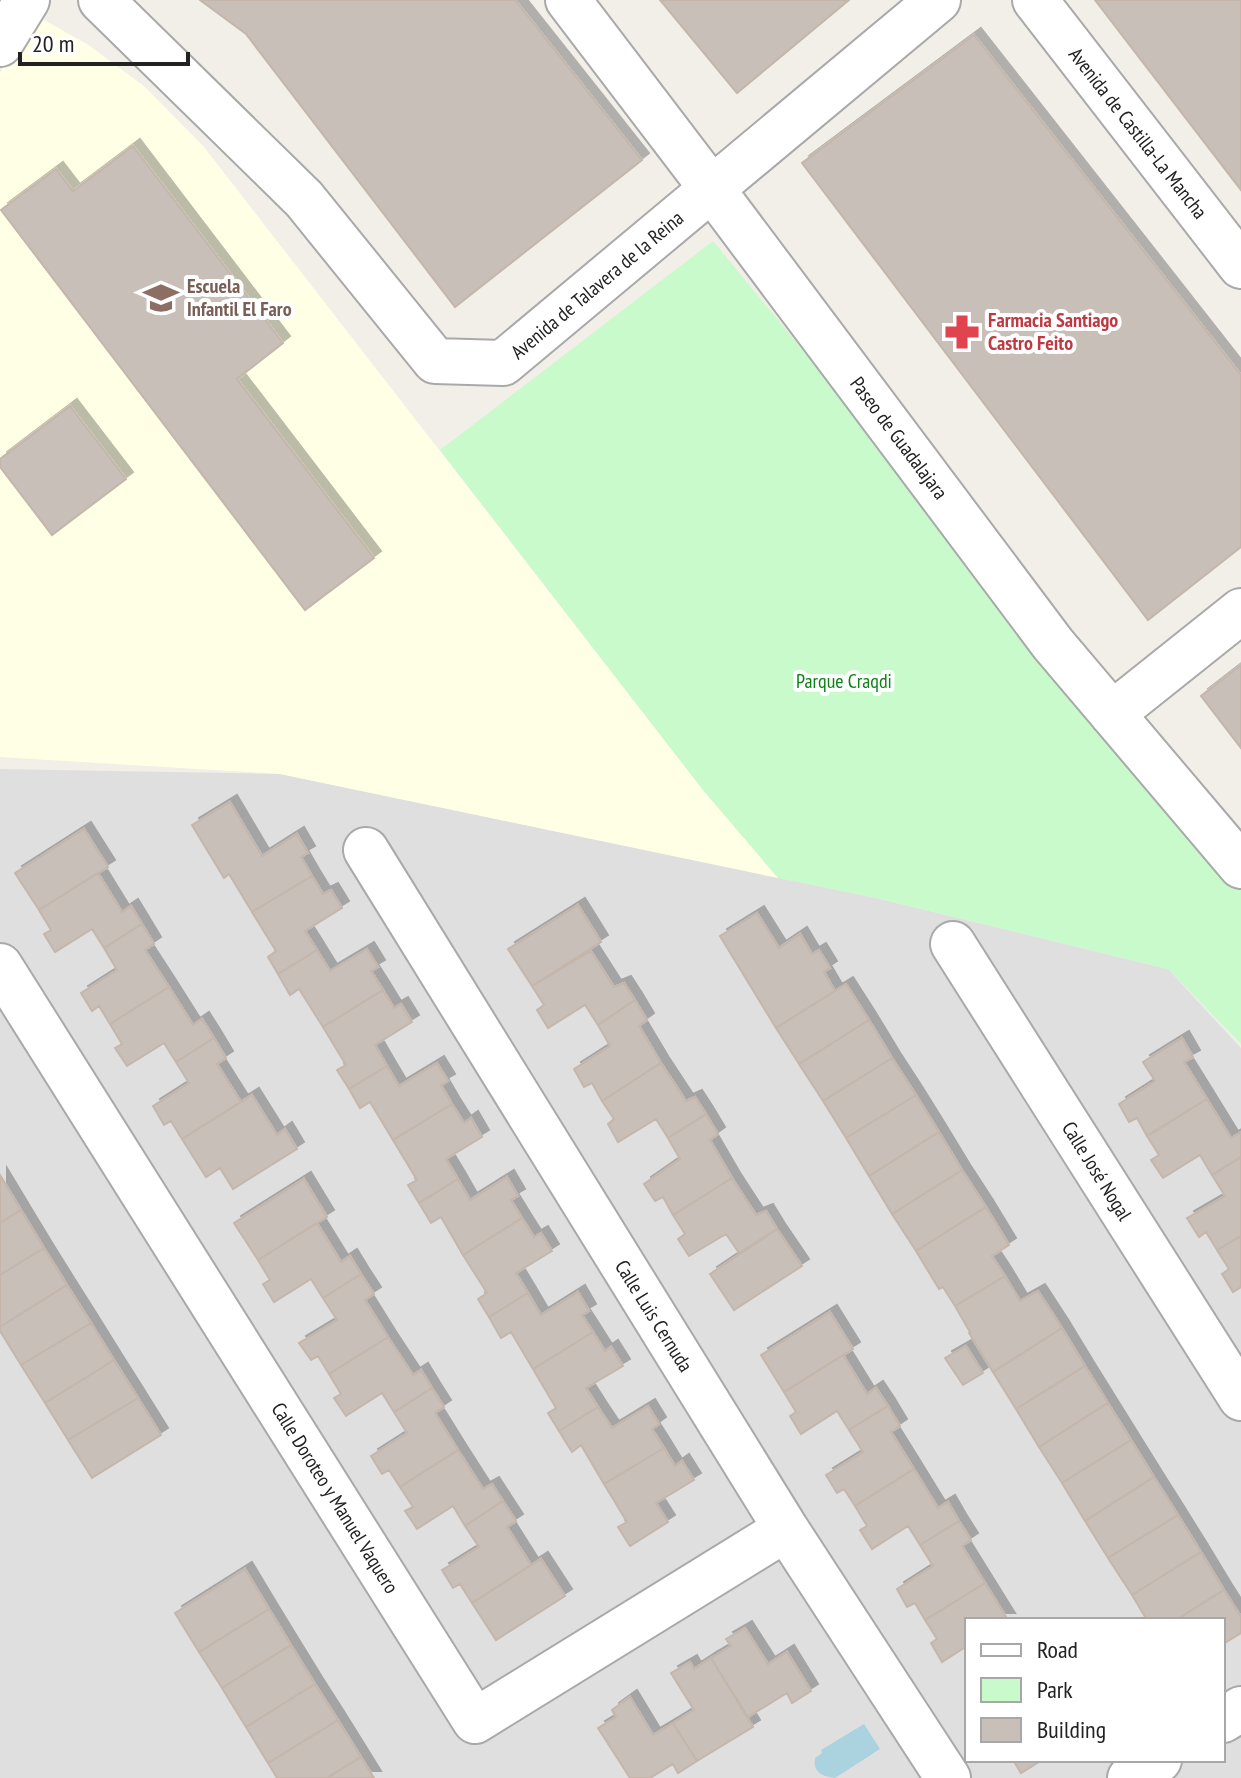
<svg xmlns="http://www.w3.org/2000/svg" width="1241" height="1778" font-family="'PT Sans Narrow',sans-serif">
<defs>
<filter id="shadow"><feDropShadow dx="7" dy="-7" stdDeviation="0" flood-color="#0004"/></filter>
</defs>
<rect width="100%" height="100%" fill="#f2efe9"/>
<path fill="#e0dfdf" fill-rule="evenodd" d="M0 769 280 774 876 898 1168 969 1241 1048V1778H0ZM967 1620H1223V1760H967Z"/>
<path fill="#ffffe5" d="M35 15 87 44 144 86 204 147 703 790 778 878 280 774 0 757V73Z"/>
<path fill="#c8facc" d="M713 241 1241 883V1044L1168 969 876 898 778 878 703 790 440 450Z"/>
<path fill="#aad3df" d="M864 1724 880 1749 835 1778C822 1776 813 1773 815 1758L822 1753 821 1750Z"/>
<path fill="#c7bfb8" stroke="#c4b6ab" stroke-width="2" filter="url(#shadow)" d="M200 0H515L642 160 455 307 246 34Z
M660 0H849L737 93Z
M1095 0H1241V190Z
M974 35 1241 375V547L1148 620 802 163Z
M133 146 283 343 237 379 374 558 305 610 1 210 56 169 73 191Z
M70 406 126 479 52 535 0 467V459Z
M1241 665V748L1201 696Z
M230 802 262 856 297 834 308 853 301 857 312 876 252 912 229 874 224 878 192 825Z
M84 829 108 867 39 910 15 873Z
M98 873 122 912 131 906 142 924 104 948 92 929 55 952 44 934 51 930 39 910Z
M312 876 323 894 331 890 342 908 305 931 317 950 278 974 268 957 276 951 252 912Z
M578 905 601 942 532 986 508 949Z
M757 913 779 948 800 934 812 954 819 950 830 968 824 972 835 991 776 1028 720 936Z
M142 924 154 944 145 950 169 987 110 1024 99 1006 92 1011 81 993 117 970 104 948Z
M367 949 378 967 371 971 383 990 323 1027 299 989 290 995 278 974 317 950 330 971Z
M591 951 614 987 624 983 635 1000 598 1025 585 1005 548 1028 537 1010 544 1005 532 986Z
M846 984 869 1020 799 1064 776 1028Z
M169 987 193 1025 202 1019 214 1038 176 1062 164 1043 127 1066 115 1048 122 1044 110 1024Z
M383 990 394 1008 401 1004 412 1022 375 1045 387 1066 349 1089 337 1070 346 1065 323 1027Z
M635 1000 647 1020 639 1026 661 1063 602 1101 592 1083 584 1087 574 1069 610 1046 598 1025Z
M869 1020 892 1058 823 1101 799 1064Z
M214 1038 226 1058 217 1064 241 1102 182 1139 171 1121 164 1125 153 1106 189 1083 176 1062Z
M1182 1038 1193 1057 1184 1062 1207 1099 1147 1136 1137 1118 1129 1122 1119 1104 1155 1081 1143 1062Z
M892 1058 916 1095 846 1138 823 1101Z
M437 1063 448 1081 441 1085 452 1104 393 1140 370 1102 360 1108 349 1089 387 1066 399 1086Z
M661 1063 686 1101 695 1097 706 1114 668 1138 656 1119 618 1142 608 1124 614 1119 602 1101Z
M252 1095 277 1135 285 1129 297 1149 233 1189 220 1168 206 1177 182 1139Z
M916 1095 939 1132 869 1176 846 1138Z
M1207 1099 1231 1138 1240 1133 1241 1135V1157L1212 1175 1200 1155 1163 1178 1151 1160 1159 1155 1147 1136Z
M452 1104 464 1123 471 1118 482 1137 446 1159 458 1179 419 1203 408 1185 417 1180 393 1140Z
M706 1114 718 1134 710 1140 732 1178 673 1215 663 1197 655 1201 644 1184 680 1159 668 1138Z
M939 1132 962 1170 892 1214 869 1176Z
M1241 1157V1236L1217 1250 1206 1232 1199 1237 1187 1218 1225 1196 1212 1175Z
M962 1170 986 1207 916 1251 892 1214Z
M0 1175 21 1210 0 1223Z
M507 1177 518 1196 511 1200 522 1218 463 1255 441 1217 431 1223 419 1203 458 1179 470 1200Z
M732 1178 756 1215 766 1211 777 1229 739 1253 726 1234 689 1256 678 1239 685 1234 673 1215Z
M304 1179 327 1217 258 1260 234 1223Z
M986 1207 1009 1245 992 1256 1005 1276 955 1306 943 1287 939 1289 916 1251Z
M21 1210 44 1248 0 1275V1223Z
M522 1218 534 1237 541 1233 552 1251 516 1273 528 1293 489 1317 478 1299 487 1293 463 1255Z
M317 1223 341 1262 350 1256 361 1274 323 1298 311 1279 274 1302 263 1284 270 1280 258 1260Z
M777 1229 802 1266 734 1310 710 1274Z
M1241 1236V1287L1233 1292 1222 1274 1229 1269 1217 1250Z
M44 1248 67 1285 0 1327V1275Z
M361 1274 374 1294 365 1300 388 1337 329 1374 318 1356 311 1360 299 1343 337 1320 323 1298Z
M1005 1276 1020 1301 1038 1291 1062 1328 993 1372 969 1333 970 1332 955 1306Z
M67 1285 91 1323 21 1365 0 1331V1327Z
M578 1292 589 1311 582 1315 593 1332 533 1369 511 1332 501 1338 489 1317 528 1293 541 1315Z
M830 1312 853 1349 784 1392 761 1355Z
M91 1323 114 1360 45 1403 21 1365Z
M1062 1328 1085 1366 1016 1409 993 1372Z
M593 1332 605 1351 611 1347 623 1366 586 1388 598 1407 559 1431 548 1413 556 1408 533 1369Z
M388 1337 413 1375 421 1370 432 1388 394 1412 382 1393 346 1416 334 1398 341 1394 329 1374Z
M966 1346 983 1373 963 1385 945 1358Z
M843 1355 867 1394 876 1388 888 1406 849 1430 837 1411 801 1434 790 1416 796 1412 784 1392Z
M114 1360 138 1398 68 1440 45 1403Z
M1085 1366 1108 1403 1039 1447 1016 1409Z
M432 1388 444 1407 435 1413 458 1450 400 1487 389 1470 382 1474 371 1456 407 1433 394 1412Z
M138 1398 161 1435 92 1478 68 1440Z
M1108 1403 1131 1440 1062 1483 1039 1447Z
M648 1406 659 1424 652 1429 664 1448 604 1484 581 1445 572 1452 559 1431 598 1407 612 1428Z
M888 1406 900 1426 891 1432 914 1469 855 1506 844 1489 837 1493 826 1475 863 1452 849 1430Z
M1131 1440 1154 1477 1085 1521 1062 1483Z
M664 1448 675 1466 682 1461 694 1480 656 1503 668 1522 630 1546 618 1527 627 1522 604 1484Z
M458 1450 483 1489 492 1484 503 1501 465 1526 453 1506 417 1529 405 1511 413 1507 400 1487Z
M914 1469 938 1508 948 1502 959 1521 920 1545 908 1526 872 1549 860 1530 867 1526 855 1506Z
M1154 1477 1178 1515 1108 1558 1085 1521Z
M503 1501 516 1521 507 1527 531 1565 472 1603 460 1584 453 1588 442 1570 479 1547 465 1526Z
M1178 1515 1201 1552 1132 1595 1108 1558Z
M959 1521 971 1540 962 1546 985 1583 925 1620 915 1603 907 1607 897 1589 933 1566 920 1545Z
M1201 1552 1224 1590 1176 1620H1147L1132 1595Z
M541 1559 565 1596 496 1640 472 1603Z
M245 1569 269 1609 199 1652 175 1613Z
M985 1583 1008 1620H967V1646L942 1662 931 1643 937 1639 925 1620Z
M1224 1590 1241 1617V1633L1223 1644V1620H1176Z
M269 1609 291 1645 222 1688 199 1652Z
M745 1628 768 1664 787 1652 811 1691 792 1703 787 1693 748 1717 711 1658 731 1646 726 1639Z
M291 1645 315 1684 246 1727 222 1688Z
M711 1658 753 1727 697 1761 673 1723 694 1710 671 1673 690 1662 694 1669Z
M315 1684 338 1720 268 1763 246 1727Z
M630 1697 653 1735 673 1723 697 1761 678 1773 673 1764 650 1778H630L598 1728 616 1717 612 1710Z
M338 1720 361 1757 327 1778H277L268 1763Z
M361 1757 374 1778H327Z
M1013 1760H1042L1021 1773Z"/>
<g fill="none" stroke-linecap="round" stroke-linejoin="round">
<g stroke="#a9a9a9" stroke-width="48">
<path id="pedestrian" d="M568 0 712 189 1053 644 1241 866
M0 44 27 0
M1112 714 1241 611"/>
</g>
<g stroke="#a9a9a9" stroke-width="48">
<path id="minor" d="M101 0 304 199 435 361 503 363 938 0
M1035 0 1241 266
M366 850 786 1529 948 1778
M953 944 1241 1398
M0 966 475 1721 786 1529
M1223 1720 1241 1709
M1130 1778 1159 1760"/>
</g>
<use href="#pedestrian" stroke="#fff" stroke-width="44"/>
<use href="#minor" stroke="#fff" stroke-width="44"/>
</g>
<defs>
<g id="school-bare" transform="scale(2.76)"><path d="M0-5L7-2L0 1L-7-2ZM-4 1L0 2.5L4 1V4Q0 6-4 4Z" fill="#8d6e63" stroke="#fff" stroke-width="2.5" paint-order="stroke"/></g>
<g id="pharmacy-bare" transform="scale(2.76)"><path d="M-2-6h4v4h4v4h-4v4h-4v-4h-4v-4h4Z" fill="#e0444e" stroke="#fff" stroke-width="2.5" paint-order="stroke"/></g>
</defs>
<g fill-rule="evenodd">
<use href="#school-bare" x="161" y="298"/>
<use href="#pharmacy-bare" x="962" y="332"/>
</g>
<g text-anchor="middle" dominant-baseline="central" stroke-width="8" stroke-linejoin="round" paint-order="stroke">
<g font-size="20" fill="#222" stroke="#fff">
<text transform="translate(1138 133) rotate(52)">Avenida de Castilla-La Mancha</text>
<text transform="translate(597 285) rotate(-40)">Avenida de Talavera de la Reina</text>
<text transform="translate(899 438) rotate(53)">Paseo de Guadalajara</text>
<text transform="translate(1097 1171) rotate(58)">Calle José Nogal</text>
<text transform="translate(654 1316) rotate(58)">Calle Luis Cernuda</text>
<text transform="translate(335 1498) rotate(58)">Calle Doroteo y Manuel Vaquero</text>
</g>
<g font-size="20" font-weight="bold" fill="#785e54" stroke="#fff" text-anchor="start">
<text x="187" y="286">Escuela<tspan x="187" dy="23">Infantil El Faro</tspan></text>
</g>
<g font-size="20" font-weight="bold" fill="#be3a42" stroke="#fff" text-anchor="start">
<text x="988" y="320">Farmacia Santiago<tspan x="988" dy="23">Castro Feito</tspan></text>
</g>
<g font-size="20" fill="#0c8416" stroke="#fff">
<text x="844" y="681">Parque Craqdi</text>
</g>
</g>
<rect x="965" y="1618" width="260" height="144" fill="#ffffff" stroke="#a7a7a7" stroke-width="2"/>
<rect x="981" y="1644" width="40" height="12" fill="#ffffff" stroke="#a7a7a7" stroke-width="2"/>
<text x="1037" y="1658" font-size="24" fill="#222222">Road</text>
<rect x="981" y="1678" width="40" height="24" fill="#c8facc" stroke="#a7a7a7" stroke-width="2"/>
<text x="1037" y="1698" font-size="24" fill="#222222">Park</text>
<rect x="981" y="1718" width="40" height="24" fill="#c7bfb8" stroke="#a7a7a7" stroke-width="2"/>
<text x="1037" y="1738" font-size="24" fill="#222222">Building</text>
<path d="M20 52v12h168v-12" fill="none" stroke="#222222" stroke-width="4"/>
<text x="32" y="52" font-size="24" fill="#222222" stroke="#ffffff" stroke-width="6" paint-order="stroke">20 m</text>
</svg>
